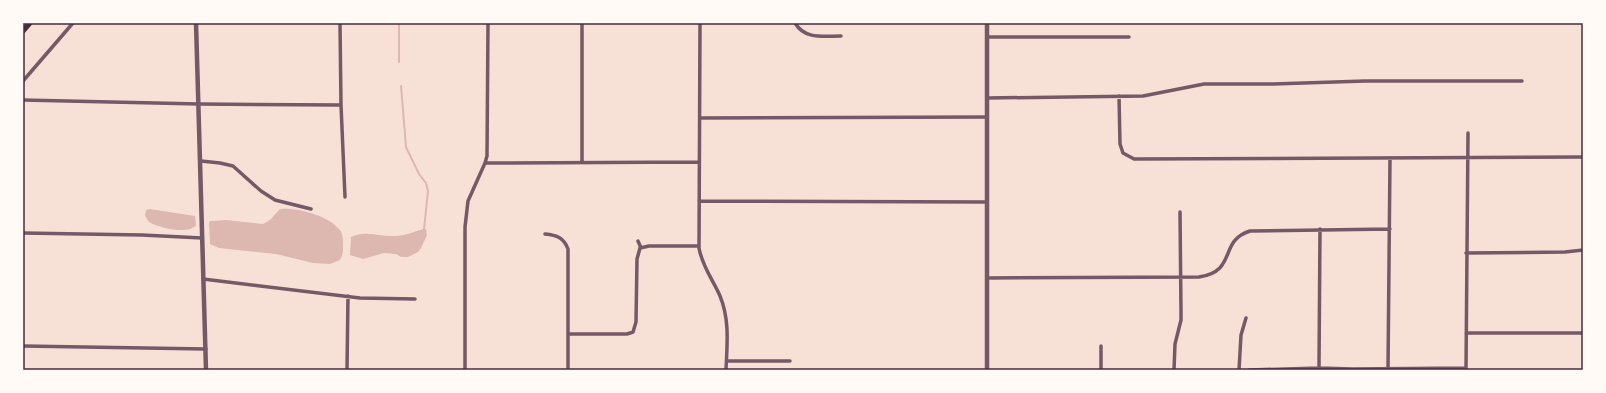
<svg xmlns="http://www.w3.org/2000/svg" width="1606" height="393" font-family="'Roboto Condensed',sans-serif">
<rect width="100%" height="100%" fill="#f7e1d7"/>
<path fill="#dcb8b0" d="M150 209 195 216 196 225C189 235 160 228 151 223 148 222 147 218 145 216L146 210Z
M280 209C298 207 329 216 340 230 343 234 343 240 343 245 343 251 343 255 340 260L330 264 313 263 276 254 219 248 210 244 209 222 211 221 226 220 263 224 270 220Z
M423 229H426L427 235 421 248 418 252 408 257H401L396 254 384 253 363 259 350 255 351 237C365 230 380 237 395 236 405 236 413 232 423 229Z"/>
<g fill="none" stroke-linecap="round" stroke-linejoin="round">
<path stroke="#dcb8b0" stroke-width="2" d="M399 62V23
M401 86 406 147 419 174 426 183 428 191 424 229"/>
<path stroke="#755966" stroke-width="3.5" d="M340 23 341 105 345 197
M582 23V163
M700 23 699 248C702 266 713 280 720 296 730 320 727 345 726 370
M795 23C805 40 824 36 841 36
M987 37H1129
M23 81 73 23
M1119 96 1120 144 1123 153 1134 159 1583 157
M987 98 1143 96 1204 84H1273L1365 81H1522
M23 100 199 104 341 105
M700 118 987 117
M201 161 220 163 233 166 261 191 275 200 311 209
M485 163 699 162
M699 201 987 202
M23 233 142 235 202 238
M545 234C557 235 564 238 568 249V370
M638 241 641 248
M1466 253 1565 252 1583 250
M987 278 1199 277C1238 271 1218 241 1250 231L1390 229
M203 279 360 298 415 299
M1466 333H1583
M568 334H627L633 332 636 322 637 259 640 248 649 246H698
M23 346 206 349
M1101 346V370
M727 361H790
M1319 368 1320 229
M1388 369 1390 158
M347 370 348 296
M465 370V227L468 201 485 163 487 156 488 23
M1174 370 1175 344 1181 320V312L1180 212
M1239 370 1241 335 1246 318
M1249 370 1319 368 1353 369 1466 368
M1466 370 1468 133"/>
<path stroke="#755966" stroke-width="4.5" d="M196 23 206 370
M987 370V23"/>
<path stroke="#4a2c40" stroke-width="5" d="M23 31 30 23"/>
</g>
<rect width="1606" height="393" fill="none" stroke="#fffaf5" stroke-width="48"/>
<rect x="24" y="24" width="1558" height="345" fill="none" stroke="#4a2c40" stroke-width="1.5"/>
</svg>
